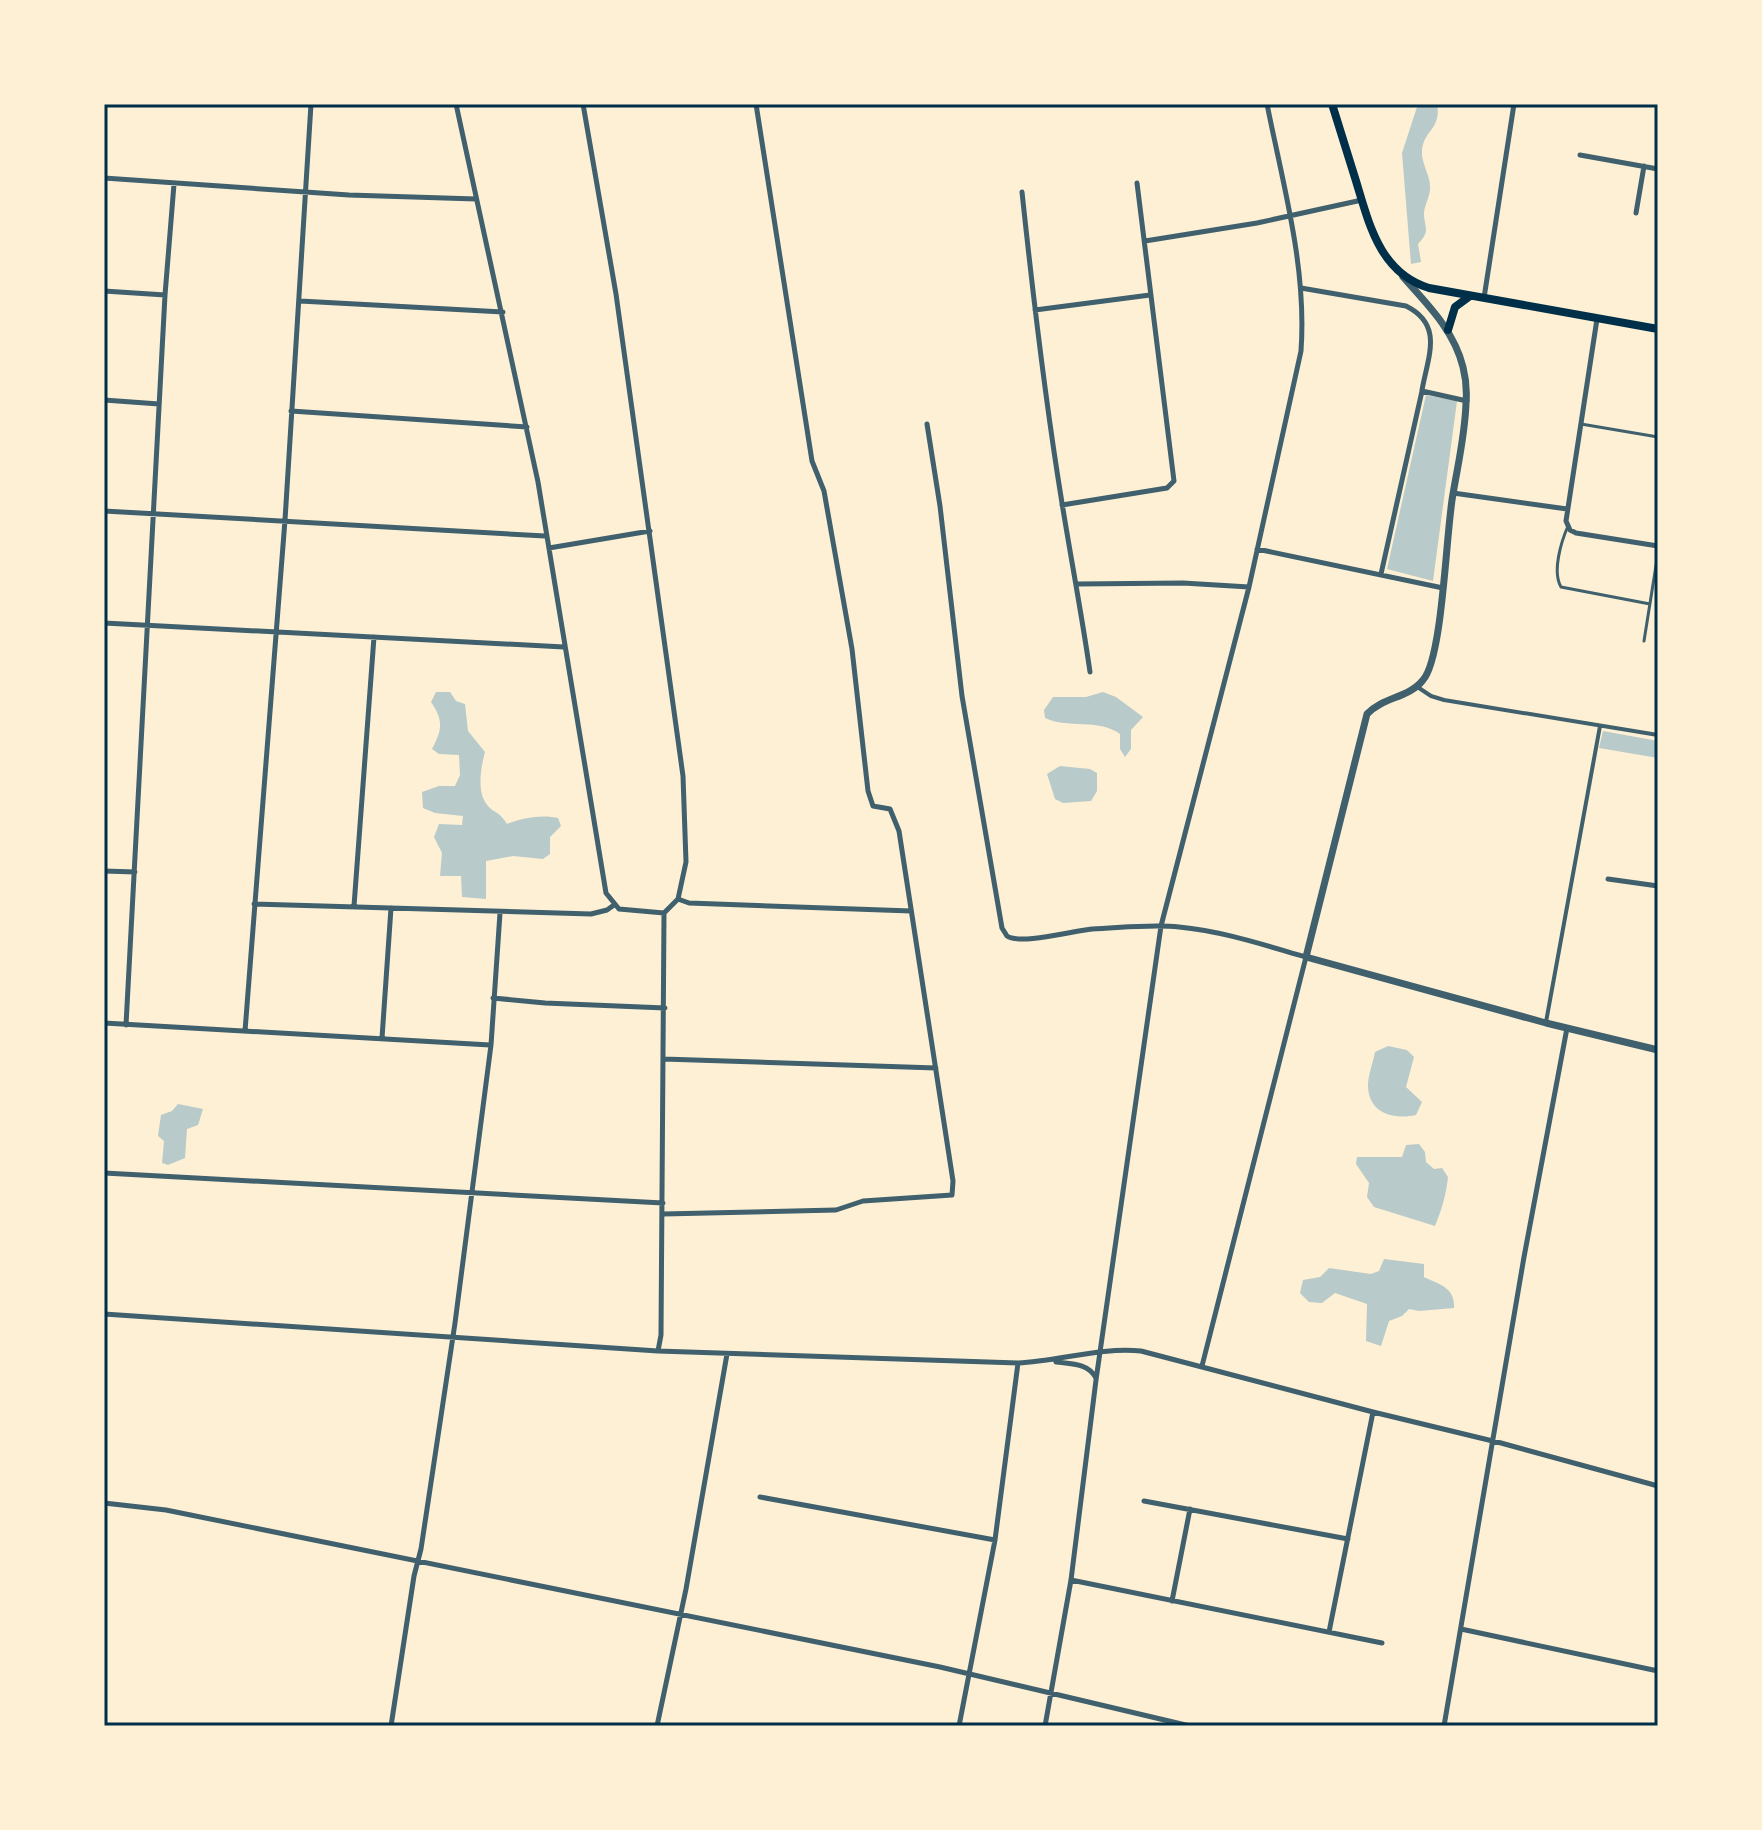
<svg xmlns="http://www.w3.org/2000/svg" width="1762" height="1830" font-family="'Open Sans',sans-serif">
<rect width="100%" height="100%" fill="#fdf0d5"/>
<path fill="#b9caca" d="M1418 104H1437C1442 131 1421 130 1422 155 1423 166 1430 176 1430 186 1431 196 1423 207 1424 216 1426 231 1429 232 1418 244L1421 262 1411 264 1402 153Z
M1426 395 1457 401 1433 581 1387 569Z
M436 692H450L456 701 465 704 468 731 485 752C481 767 476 793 488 806 495 814 498 810 507 824 521 818 543 814 558 818L561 826 550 837V854L543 859 513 856 486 861V899L462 897 461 876H440L442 853 434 837 439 824 462 825 463 816 435 813 423 808 422 792 439 786H455L460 775 459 755 439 754 432 749C442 730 444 721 431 702Z
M1103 692 1116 697 1143 717 1131 730V749L1125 757 1120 749V734C1098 718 1068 729 1045 718L1044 710 1053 697H1086Z
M1603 731 1658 741V758L1599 748Z
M1060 766 1090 769 1097 773V791L1091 801 1063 803 1055 799 1047 774Z
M1388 1046 1407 1050 1414 1057 1406 1087 1422 1102 1416 1115C1393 1120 1368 1113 1368 1085 1368 1075 1373 1063 1375 1052Z
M178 1104 203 1109 198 1125 187 1129 185 1158 168 1165 162 1163 164 1141 158 1136 161 1115 172 1111Z
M1419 1144 1425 1152 1426 1162 1434 1169 1442 1168 1448 1177C1446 1195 1442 1209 1435 1226L1374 1207 1367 1197 1369 1183 1356 1164 1357 1157H1402L1406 1145Z
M1384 1259 1424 1264V1277C1441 1285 1455 1288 1454 1308L1419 1311 1409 1309 1402 1316 1389 1321 1381 1346 1366 1341 1367 1304 1335 1293 1322 1303 1309 1302 1300 1293 1303 1280 1320 1277 1329 1268 1371 1274 1379 1271Z"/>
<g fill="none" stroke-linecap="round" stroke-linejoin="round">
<path stroke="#3f606c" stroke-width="3" d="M1581 424 1658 437
M1568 526C1561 542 1552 572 1561 587L1650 604
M1644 641 1658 553"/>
<path stroke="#3f606c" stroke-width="4" d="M1416 686 1431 696 1444 700 1658 735
M1546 1022 1600 726"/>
<path stroke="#3f606c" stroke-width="5" d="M456 104 538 482 606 893 619 909 664 913 678 899 686 862 683 776 616 294 583 104
M1580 155 1658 169
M104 178 349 195 476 199
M1022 192C1033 296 1045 399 1062 503 1071 559 1082 616 1090 672
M1636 213 1644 166
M1145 241 1257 223 1362 200
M1301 288 1406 306C1444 325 1428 356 1422 390
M104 291 165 295
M1484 298 1514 104
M300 301 503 312
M1035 310 1150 295
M1597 319 1566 521 1570 530 1576 533 1658 546
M104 400 159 404
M291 411 527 427
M927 424 940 506 962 696 1002 928 1007 936C1020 945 1072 931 1092 929 1120 928 1150 924 1179 927 1222 931 1264 945 1306 957L1202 1366
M1453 493 1567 509
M1062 505 1167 488 1174 481 1137 183
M104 511 545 536
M549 548 650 531
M1257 549 1443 588
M1381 574 1422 391 1467 401
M1078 584 1183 583 1249 587
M104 623 564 647
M104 871 135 872
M1608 879 1658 886
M678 899 689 903 911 911
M254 904 591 914 607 910 614 905
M354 906 374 637
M493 998 545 1003 665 1008
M104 1023 490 1045
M126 1025 165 295 174 184
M245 1031 285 520 311 104
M382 1038 391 908
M663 1059 936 1068
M104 1173 663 1203
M663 1214 836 1210 863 1201 952 1195 953 1181 899 831 890 809 873 806 868 791 852 649 824 491 812 461 756 104
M104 1314 658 1351 1018 1363C1059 1361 1100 1347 1141 1351L1373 1412 1501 1443 1658 1486
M658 1351 661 1335 664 913
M1056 1362C1071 1364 1088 1363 1096 1378
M760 1497 995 1540
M1144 1501 1348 1539
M104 1503 166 1510 940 1667 1190 1726
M1071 1580 1382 1643
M1172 1601 1190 1509
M1461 1629 1658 1671
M1329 1632 1373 1412
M391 1726 414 1576 421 1549 455 1323 491 1045 500 913
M657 1726 686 1589 727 1354
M959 1726 995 1540 1018 1363
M1045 1726 1071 1580 1096 1380 1161 926 1249 587 1301 351C1307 267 1283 185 1267 104
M1444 1726 1524 1257 1567 1028"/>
<path stroke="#3f606c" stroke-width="7" d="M1403 277C1427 304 1454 330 1463 367 1466 379 1467 391 1466 403 1465 435 1458 464 1453 494 1446 530 1443 658 1423 680 1409 698 1383 697 1367 714L1306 957 1546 1023 1658 1050"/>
<path stroke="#003049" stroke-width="8" d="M1332 104C1340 130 1348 155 1356 181 1369 224 1380 273 1429 288L1658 329
M1448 330 1455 307 1470 296"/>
</g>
<rect width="1762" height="1830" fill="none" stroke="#fdf0d5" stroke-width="212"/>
<rect x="106" y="106" width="1550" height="1618" fill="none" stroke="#003049" stroke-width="3"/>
</svg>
